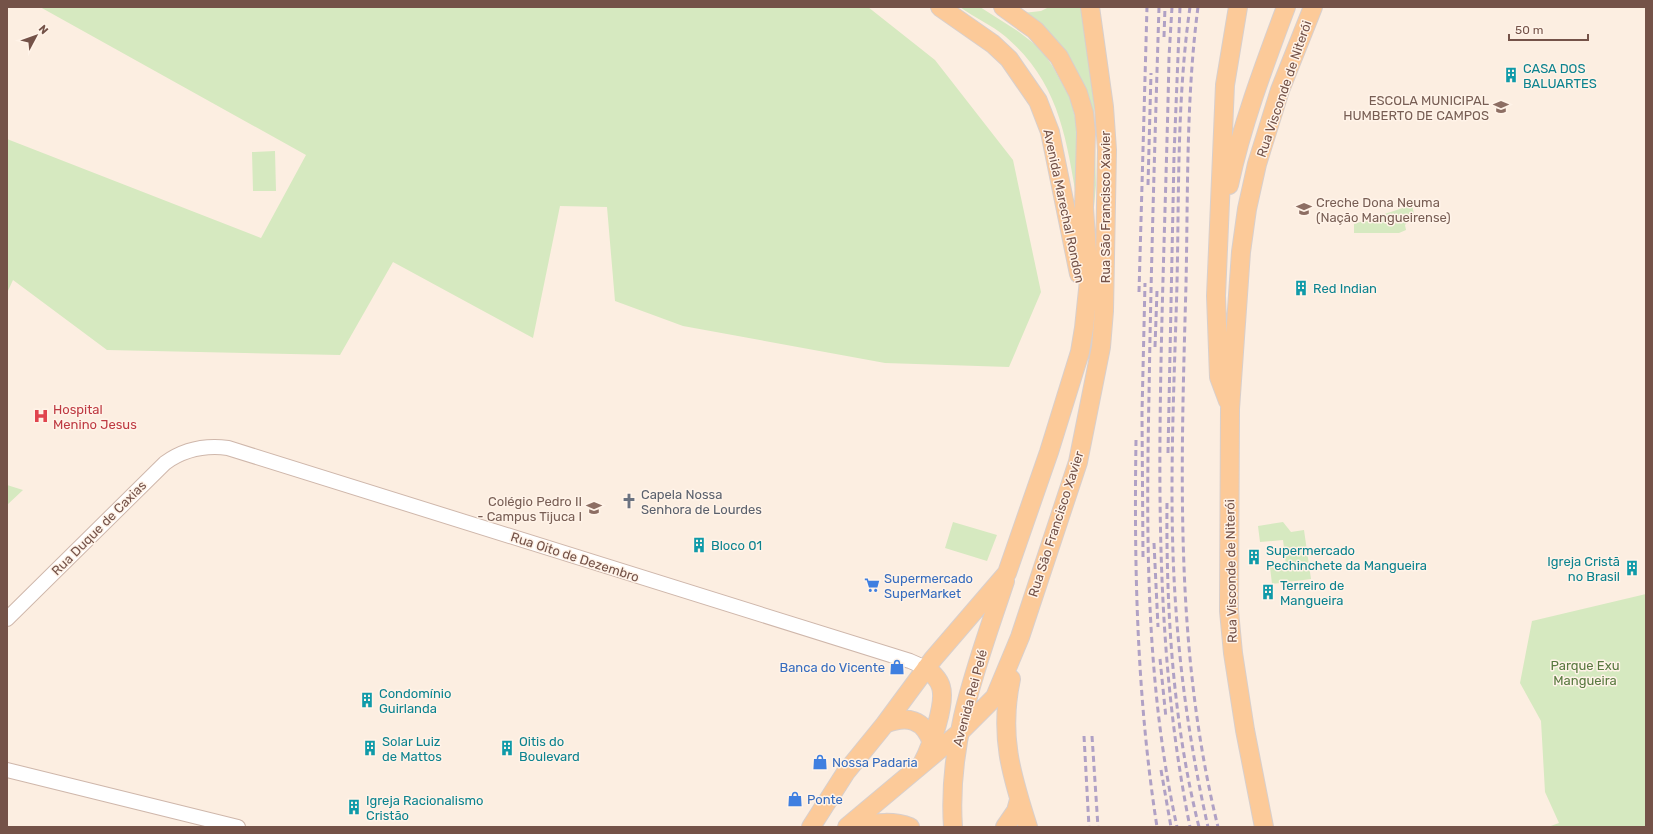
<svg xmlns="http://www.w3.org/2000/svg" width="1653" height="834" font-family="Rubik,sans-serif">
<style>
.green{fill:#d6e9c0}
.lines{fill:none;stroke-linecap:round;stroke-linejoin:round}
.minor-casing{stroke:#cfb7ab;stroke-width:16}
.major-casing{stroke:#d8cfcc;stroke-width:20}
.minor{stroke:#fff;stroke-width:14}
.major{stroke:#fcca99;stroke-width:18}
.rail{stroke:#b0a1c5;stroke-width:3;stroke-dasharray:6 4;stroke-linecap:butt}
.labels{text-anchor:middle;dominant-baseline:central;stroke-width:3;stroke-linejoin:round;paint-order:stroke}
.culture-label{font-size:13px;fill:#0d838f;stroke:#fff3e8;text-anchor:start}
.street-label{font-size:13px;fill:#745248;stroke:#fff3e8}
.education-label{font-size:13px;fill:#785e54;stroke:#fff3e8;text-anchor:end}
.health-label{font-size:13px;fill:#be3a42;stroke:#fff3e8;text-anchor:start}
.worship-label{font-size:13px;fill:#5b616d;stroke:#fff3e8;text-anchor:start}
.shop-label{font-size:13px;fill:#366cbe;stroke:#fff3e8;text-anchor:start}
.park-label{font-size:13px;fill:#597940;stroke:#fff3e8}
</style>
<rect width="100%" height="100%" fill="#fceee1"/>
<path class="green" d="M40 7H868L935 60 1013 160 1041 292 1009 367 885 363 683 326 615 301 607 207 560 206 533 338 393 262 340 355 107 350 13 280 7 293V139L261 238 306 155Z
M960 7H980L1019 32 1041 49 1053 67 1071 100 1075 118 1078 139 1077 201C1066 137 1059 83 1006 37 992 25 975 18 960 7Z
M1049 7H1081L1094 104 1096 185 1092 228V126L1023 13 1041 11Z
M275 151 276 191H253L252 152Z
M1412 205 1414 214 1405 225 1406 230 1399 233H1354V224Z
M7 485 23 490 7 505Z
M953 522 997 535 987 561 945 548Z
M1283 522 1291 532 1304 530 1311 579 1272 584 1270 567 1286 565 1283 540 1260 542 1258 526Z
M1646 594V827H1548L1559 823 1545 792 1541 721 1520 683 1532 621Z"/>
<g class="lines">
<g class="minor-casing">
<path id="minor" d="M7 619 165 463C183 450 205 445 228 448L910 661 926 668
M7 770 238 827"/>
</g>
<g class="major-casing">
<path id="major" d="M940 7 993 44 1009 59 1038 101 1050 132 1079 274
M1229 185C1242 124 1264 66 1286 7
M1228 401 1219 377 1216 296 1225 85 1238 7
M1011 679C999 735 1011 774 1028 827
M885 724C907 715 924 719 932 743
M923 762C931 747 946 703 941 687 939 679 932 673 926 668
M811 827 846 772 885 724 933 659 1007 573 1049 452 1080 352 1084 328 1089 280 1084 208 1086 132 1084 113 1078 93 1059 57 1035 30 1003 7
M847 827 958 734 995 697 1020 637 1078 462 1101 347 1104 311 1107 150 1104 107 1090 7
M860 827C875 822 895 821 910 827
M953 827C947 739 978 663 1005 581
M1005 827 1016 811 1019 800
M1264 827 1245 730 1233 653 1229 611 1230 409 1241 252 1247 209 1257 164 1280 90 1313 7"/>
</g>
<use href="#minor" class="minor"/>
<use href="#major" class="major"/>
<path class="rail" d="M1159 7C1155 136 1151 266 1149 395 1146 539 1146 686 1177 827
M1172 7 1169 57C1167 159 1163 261 1161 363 1158 519 1159 674 1190 827
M1190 7C1177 98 1179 192 1177 284 1174 392 1168 502 1176 610 1181 683 1192 756 1208 827
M1198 7C1186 98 1188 193 1186 284 1181 466 1174 649 1218 827
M1164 37 1165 7
M1148 185 1151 73
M1139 292 1147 7
M1155 347 1157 291
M1136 440C1134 569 1137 699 1157 827
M1168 453 1174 156 1180 7
M1167 503C1166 609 1173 724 1199 827
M1154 543 1158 627
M1143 557 1142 413 1145 283
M1160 659 1166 718
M1084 736 1089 827
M1092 736 1098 827
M1161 770 1171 827"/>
</g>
<defs>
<g id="building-bare" transform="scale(1.2)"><path d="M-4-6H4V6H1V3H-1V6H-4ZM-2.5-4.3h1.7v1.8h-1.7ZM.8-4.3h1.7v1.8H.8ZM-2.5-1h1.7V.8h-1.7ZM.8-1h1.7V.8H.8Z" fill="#0f9aa8" stroke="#fff3e8" stroke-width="2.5" paint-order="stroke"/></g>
<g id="school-bare" transform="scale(1.2)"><path d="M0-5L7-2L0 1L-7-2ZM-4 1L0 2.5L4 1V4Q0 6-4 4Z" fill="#8d6e63" stroke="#fff3e8" stroke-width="2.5" paint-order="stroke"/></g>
<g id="hospital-bare" transform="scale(1.2)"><path d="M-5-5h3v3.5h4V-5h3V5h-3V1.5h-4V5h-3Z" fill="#e0444e" stroke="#fff3e8" stroke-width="2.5" paint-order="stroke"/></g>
<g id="church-bare" transform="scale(1.2)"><path d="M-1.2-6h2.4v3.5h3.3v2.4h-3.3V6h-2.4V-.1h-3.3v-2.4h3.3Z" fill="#6b7280" stroke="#fff3e8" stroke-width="2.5" paint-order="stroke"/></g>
<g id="supermarket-bare" transform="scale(1.2)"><path d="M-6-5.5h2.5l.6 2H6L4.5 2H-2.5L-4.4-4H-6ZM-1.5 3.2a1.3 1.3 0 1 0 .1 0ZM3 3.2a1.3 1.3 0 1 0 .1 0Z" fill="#3f7fe0" stroke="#fff3e8" stroke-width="2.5" paint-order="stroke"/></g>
<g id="shop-bare" transform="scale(1.2)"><path d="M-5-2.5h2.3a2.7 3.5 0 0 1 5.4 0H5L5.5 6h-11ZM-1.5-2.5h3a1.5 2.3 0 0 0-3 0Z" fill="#3f7fe0" stroke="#fff3e8" stroke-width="2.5" paint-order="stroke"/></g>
</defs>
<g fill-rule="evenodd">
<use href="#building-bare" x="1511" y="75"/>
<use href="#school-bare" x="1501" y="107"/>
<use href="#school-bare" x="1304" y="209"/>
<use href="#building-bare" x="1301" y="288"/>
<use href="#hospital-bare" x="41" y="416"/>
<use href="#church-bare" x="629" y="501"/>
<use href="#school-bare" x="594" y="508"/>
<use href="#building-bare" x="699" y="545"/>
<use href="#building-bare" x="1254" y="557"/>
<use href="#building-bare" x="1632" y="568"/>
<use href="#supermarket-bare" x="872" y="585"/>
<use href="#building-bare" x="1268" y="592"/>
<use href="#shop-bare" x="897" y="667"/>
<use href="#building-bare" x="367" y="700"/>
<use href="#building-bare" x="370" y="748"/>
<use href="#building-bare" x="507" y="748"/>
<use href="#shop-bare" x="820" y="762"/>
<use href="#shop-bare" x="795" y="799"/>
<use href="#building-bare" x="354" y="807"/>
</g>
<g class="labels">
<g class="culture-label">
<text x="1523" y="68">CASA DOS<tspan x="1523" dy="15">BALUARTES</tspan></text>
<text x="1313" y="288">Red Indian</text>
<text x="711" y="545">Bloco 01</text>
<text x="1266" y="550">Supermercado<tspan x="1266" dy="15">Pechinchete da Mangueira</tspan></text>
<text x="1620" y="561" text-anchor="end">Igreja Cristã<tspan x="1620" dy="15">no Brasil</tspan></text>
<text x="1280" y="585">Terreiro de<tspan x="1280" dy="15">Mangueira</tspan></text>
<text x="379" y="693">Condomínio<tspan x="379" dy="15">Guirlanda</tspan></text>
<text x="382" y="741">Solar Luiz<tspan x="382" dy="15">de Mattos</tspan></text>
<text x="519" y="741">Oitis do<tspan x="519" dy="15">Boulevard</tspan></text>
<text x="366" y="800">Igreja Racionalismo<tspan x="366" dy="15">Cristão</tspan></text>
</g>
<g class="street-label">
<text transform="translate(1284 89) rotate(-71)">Rua Visconde de Niterói</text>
<text transform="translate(1064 206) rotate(78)">Avenida Marechal Rondon</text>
<text transform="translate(1105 207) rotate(-90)">Rua São Francisco Xavier</text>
<text transform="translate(1056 524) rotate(-72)">Rua São Francisco Xavier</text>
<text transform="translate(99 528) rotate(-45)">Rua Duque de Caxias</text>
<text transform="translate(575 557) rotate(18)">Rua Oito de Dezembro</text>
<text transform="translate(1231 571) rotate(-91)">Rua Visconde de Niterói</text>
<text transform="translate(970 698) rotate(-75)">Avenida Rei Pelé</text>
</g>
<g class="education-label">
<text x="1489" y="100">ESCOLA MUNICIPAL<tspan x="1489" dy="15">HUMBERTO DE CAMPOS</tspan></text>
<text x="1316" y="202" text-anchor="start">Creche Dona Neuma<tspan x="1316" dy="15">(Nação Mangueirense)</tspan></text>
<text x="582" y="501">Colégio Pedro II<tspan x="582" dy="15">- Campus Tijuca I</tspan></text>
</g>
<g class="health-label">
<text x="53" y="409">Hospital<tspan x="53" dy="15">Menino Jesus</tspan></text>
</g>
<g class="worship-label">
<text x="641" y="494">Capela Nossa<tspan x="641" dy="15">Senhora de Lourdes</tspan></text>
</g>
<g class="shop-label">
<text x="884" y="578">Supermercado<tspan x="884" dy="15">SuperMarket</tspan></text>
<text x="885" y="667" text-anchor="end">Banca do Vicente</text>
<text x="832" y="762">Nossa Padaria</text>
<text x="807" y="799">Ponte</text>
</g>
<g class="park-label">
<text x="1585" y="665">Parque Exu<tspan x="1585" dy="15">Mangueira</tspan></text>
</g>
</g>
<rect width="1653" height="834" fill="none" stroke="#745248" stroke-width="16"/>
<g transform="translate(36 36) rotate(49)" stroke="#fff3e8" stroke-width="3" paint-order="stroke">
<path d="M0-3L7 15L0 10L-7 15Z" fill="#745248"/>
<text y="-6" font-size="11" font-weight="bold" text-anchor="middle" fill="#745248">N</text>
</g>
<path d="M1509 34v6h79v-6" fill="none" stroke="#745248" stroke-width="2"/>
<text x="1515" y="34" font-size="12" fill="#745248" stroke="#fff3e8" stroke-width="3" paint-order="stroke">50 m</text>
</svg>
